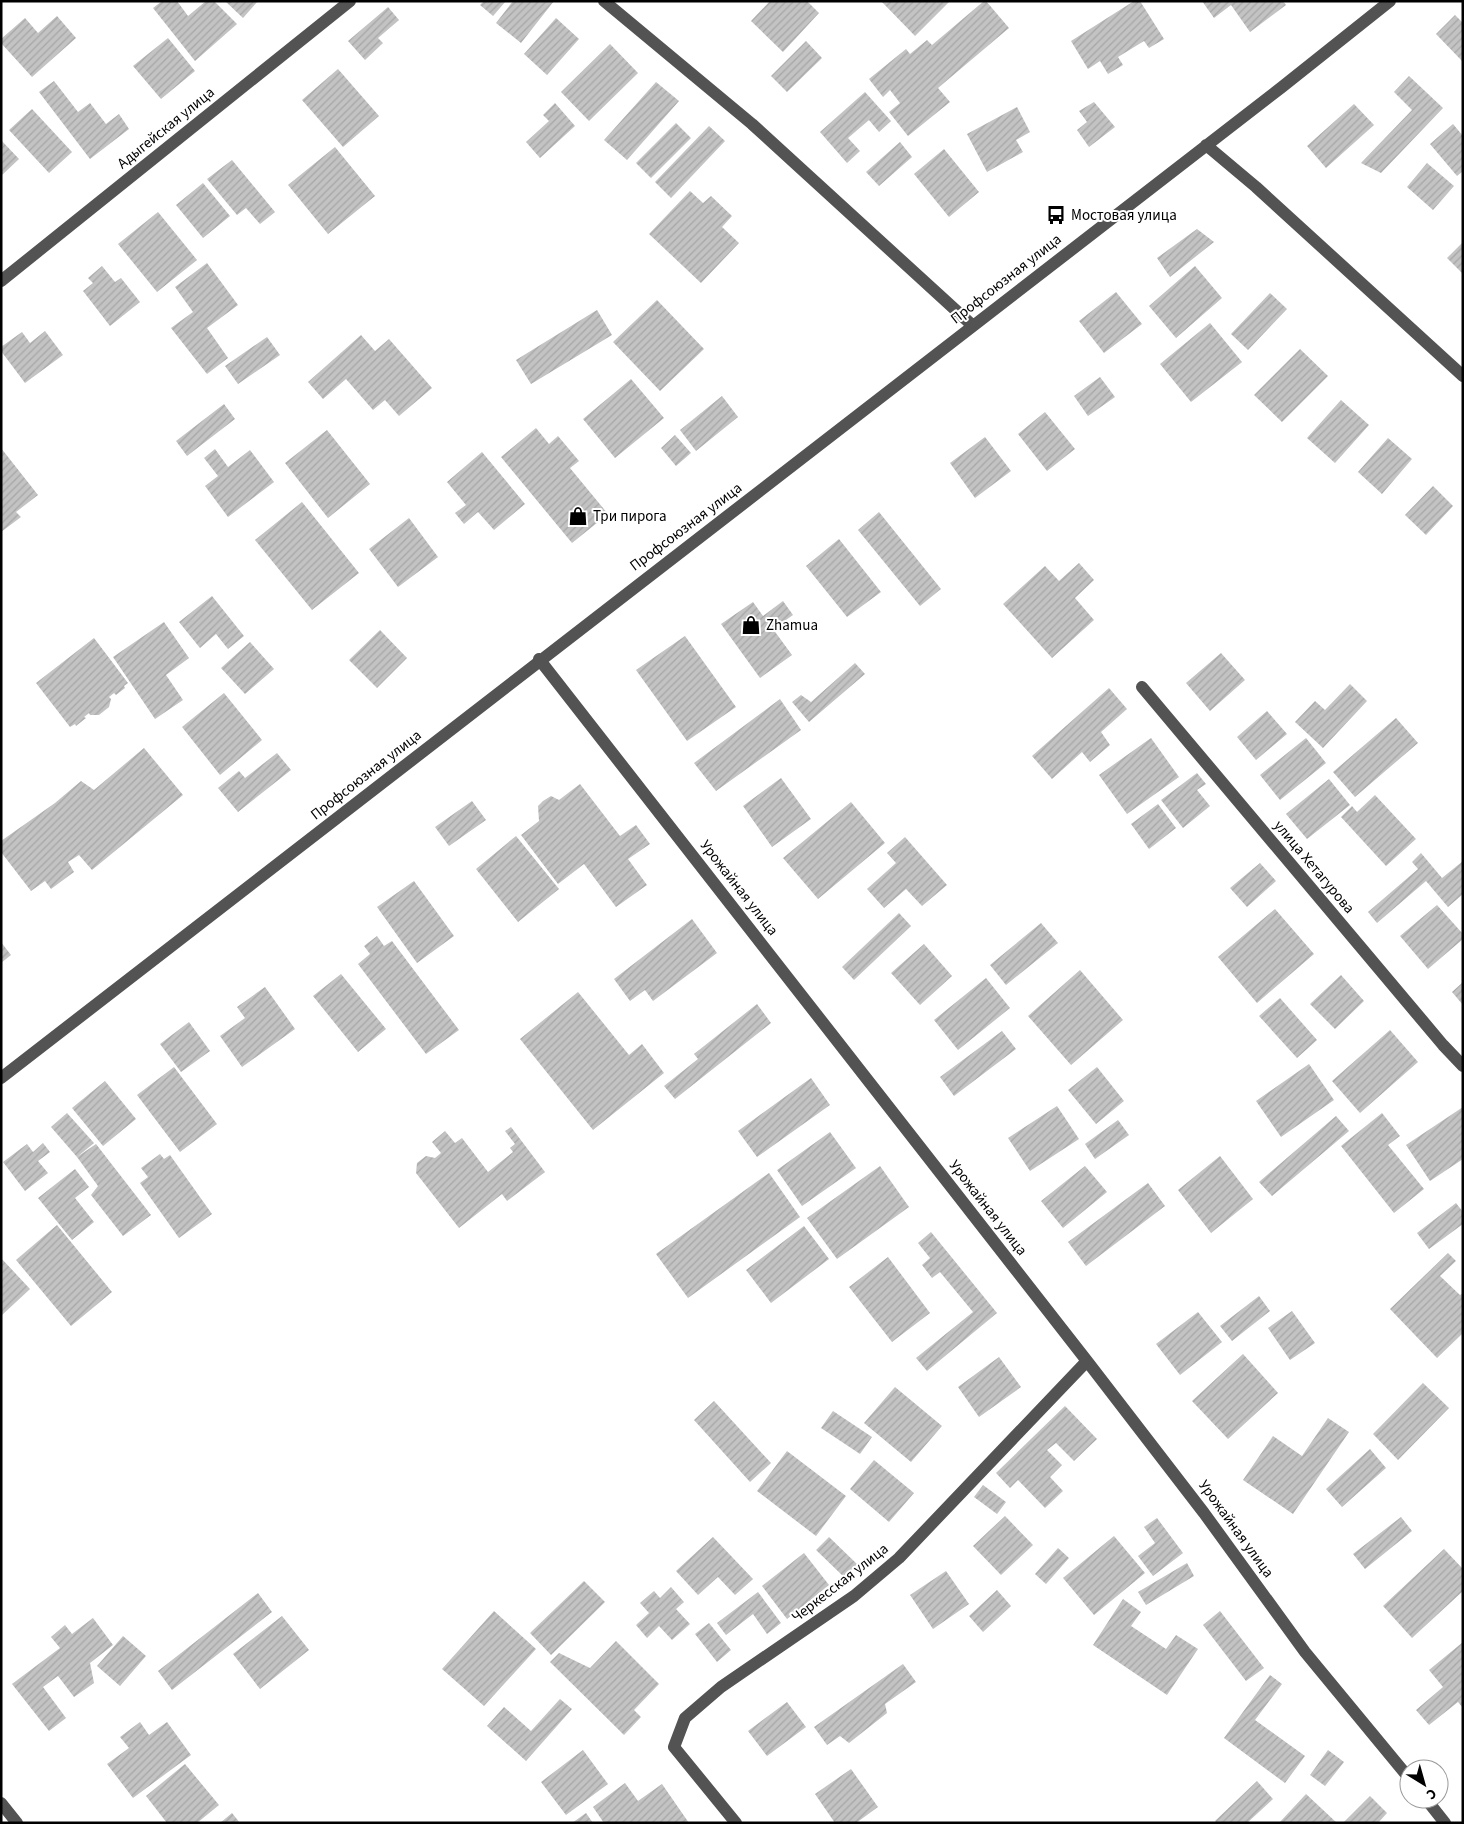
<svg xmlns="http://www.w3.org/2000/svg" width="1464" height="1824" font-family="'Source Sans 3',sans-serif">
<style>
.building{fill:url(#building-hatch)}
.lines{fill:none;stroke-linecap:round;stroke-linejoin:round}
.minor{stroke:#535353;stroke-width:12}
.labels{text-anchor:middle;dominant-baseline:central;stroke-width:4;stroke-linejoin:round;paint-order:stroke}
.street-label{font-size:15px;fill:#000;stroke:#fff}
.poi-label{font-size:15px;fill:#000;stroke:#fff;text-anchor:start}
</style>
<defs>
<pattern id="building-hatch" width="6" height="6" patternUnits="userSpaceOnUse" patternTransform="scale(1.25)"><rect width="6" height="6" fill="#c3c3c3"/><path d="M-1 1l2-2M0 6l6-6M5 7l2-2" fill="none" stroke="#a6a6a6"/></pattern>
</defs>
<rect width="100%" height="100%" fill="#fff"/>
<path class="building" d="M162 1H177L188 16 206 1H214L237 24 195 61 153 8Z
M225 1H258L243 18Z
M484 1H506L493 16 480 5Z
M513 1H554L521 43 496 23Z
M770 1H807L819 13 783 52 751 21Z
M881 1H950L915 36Z
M984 1H986L1009 28 938 88 950 102 908 136 889 112 900 103 890 90 883 97 869 79 906 49 910 54 927 40 932 45Z
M1134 1H1140L1164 39 1149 48 1144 41 1118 57 1123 65 1108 74 1100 61 1088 69 1071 41Z
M1202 1H1283L1286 5 1250 32 1231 5 1214 18Z
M388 7 399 20 378 38 383 43 365 60 348 41Z
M1455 15 1463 23V62L1436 34Z
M57 16 76 38 32 77 1 43V39L25 18 38 33Z
M556 18 579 39 547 75 524 54Z
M168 38 195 71 161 99 133 66Z
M806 41 822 58 787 92 771 76Z
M610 44 638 73 589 121 561 92Z
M338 69 379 116 343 147 302 100Z
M1409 76 1443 108 1381 173 1361 163 1412 110 1394 92Z
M54 81 78 112 90 103 106 124 119 114 129 129 90 159 39 92Z
M656 82 679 101 627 160 604 140Z
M865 92 891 121 879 132 869 120 848 138 860 151 847 163 820 132Z
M1094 102 1115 127 1089 147 1077 130 1087 122 1079 111Z
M555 103 575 126 540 158 526 142 549 121 543 115Z
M1354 104 1374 125 1326 168 1307 146Z
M1017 107 1030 132 1016 140 1023 152 987 172 967 134Z
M32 109 72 152 49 173 9 130Z
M676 123 691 138 651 178 636 163Z
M1453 124 1463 136V171L1457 176 1430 144Z
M709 126 725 141 671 198 655 182Z
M1 140 19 159 1 176Z
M900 142 912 157 879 186 866 172Z
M335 147 375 196 328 234 288 185Z
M944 149 979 192 949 217 914 174Z
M232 160 275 212 260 224 246 208 237 215 207 179Z
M1427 163 1454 186 1433 210 1407 187Z
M203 183 230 216 203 238 176 205Z
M690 191 703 203 711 196 732 216 722 227 739 243 701 283 649 234Z
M158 212 197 260 157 292 118 244Z
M1197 229 1214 242 1170 277 1157 258Z
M1463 242V274L1447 258Z
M207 263 238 305 207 328 228 358 207 374 171 328 193 312 175 287Z
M102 266 115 282 121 278 140 302 110 326 83 291 93 283 88 278Z
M1195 266 1222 298 1176 338 1149 306Z
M1116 292 1142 324 1104 353 1079 321Z
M1270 293 1287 309 1248 350 1231 334Z
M657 300 704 349 660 391 613 342Z
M597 310 612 335 531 384 516 360Z
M1210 323 1242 362 1191 402 1160 364Z
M45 331 63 355 25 383 1 351V347L22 332 30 343Z
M361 335 375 351 389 339 432 388 399 416 385 400 373 410 346 379 323 399 308 382Z
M267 337 280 355 238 384 225 366Z
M1300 349 1328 376 1282 422 1254 395Z
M1100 377 1115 397 1088 416 1074 396Z
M631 379 664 418 615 458 583 419Z
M722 396 738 417 696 451 680 430Z
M1341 400 1369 425 1335 463 1307 438Z
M224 404 235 419 187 456 176 441Z
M1045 412 1075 449 1047 471 1018 434Z
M536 428 549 444 558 436 579 461 570 468 608 514 572 543 501 457Z
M327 430 370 484 328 518 285 463Z
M675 435 691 453 676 466 661 448Z
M985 437 1011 471 975 498 950 463Z
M1388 438 1412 459 1382 494 1358 472Z
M1 448 38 495 16 512 21 517 1 532Z
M215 449 228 467 250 450 274 482 228 517 205 486 218 476 204 458Z
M482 452 525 504 494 530 478 512 464 524 455 513 466 505 447 482Z
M1433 486 1453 506 1426 535 1405 515Z
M302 502 359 573 312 610 255 540Z
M879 512 941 589 920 606 858 530Z
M409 518 438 557 398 587 369 549Z
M839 539 881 592 847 617 806 566Z
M1079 563 1094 580 1075 598 1094 620 1052 658 1003 604 1045 566 1059 581Z
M212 596 244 636 228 649 216 634 200 648 179 622Z
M783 601 793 615 773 629 792 655 760 678 721 624 753 602 763 616Z
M164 622 189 658 166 675 183 700 155 719 113 657Z
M380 630 407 658 377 688 349 660Z
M685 636 736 707 687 741 636 670Z
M94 638 128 683 124 686 125 688 116 695 114 693 109 697 111 699 109 707 99 715H90L89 713 84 717 86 718 76 726 75 724 70 727 36 683Z
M250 642 274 669 245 694 221 668Z
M1221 653 1245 680 1210 711 1186 683Z
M855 663 865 674 809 722 792 702 801 695 811 702Z
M1350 684 1367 701 1323 748 1295 722 1315 701 1325 710Z
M1109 688 1127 709 1101 732 1110 745 1090 762 1082 752 1052 779 1032 756Z
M224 693 262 740 220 775 182 727Z
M780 699 801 730 716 791 694 763Z
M1267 711 1287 734 1256 760 1237 737Z
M1396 718 1418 743 1355 797 1333 772Z
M1151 738 1179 777 1127 814 1099 775Z
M1306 738 1326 763 1280 800 1260 775Z
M144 748 183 795 92 870 79 855 68 862 74 872 51 889 45 881 31 891 1 852V841L55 803 81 781 94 790Z
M277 753 291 770 238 812 218 788 239 771 245 778Z
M1197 773 1206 784 1197 790 1210 806 1183 828 1161 800Z
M781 778 811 819 772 847 743 806Z
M1329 779 1350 805 1307 839 1286 814Z
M580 784 620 836 636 825 650 844 628 859 647 885 616 907 584 864 558 884 521 835 539 821 538 806 543 801 551 796 559 800Z
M1375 795 1416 839 1386 866 1341 817 1352 806 1357 812Z
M472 801 486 820 449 846 435 827Z
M851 802 885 843 818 899 783 858Z
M1158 804 1176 828 1149 849 1131 824Z
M516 836 559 889 518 922 476 869Z
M905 837 947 885 922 906 906 889 884 908 867 889 896 863 887 853Z
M1421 853 1442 878 1463 861V894L1448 907 1426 881 1377 923 1368 912 1418 869 1412 862Z
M1260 863 1276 881 1247 907 1230 888Z
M414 881 454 936 417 963 377 907Z
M1437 905 1463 934V939L1428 969 1400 936Z
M1275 909 1314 954 1257 1003 1218 957Z
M899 913 911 926 854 980 842 967Z
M692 919 717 953 653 1001 645 990 630 1001 614 979Z
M1041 923 1058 943 1006 985 990 965Z
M377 936 384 946 392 941 459 1030 426 1054 358 964 370 954 364 946Z
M1 942 11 955 1 963Z
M924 944 952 976 920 1005 891 973Z
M1080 970 1123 1020 1071 1065 1028 1016Z
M341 974 386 1029 358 1052 313 996Z
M1341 975 1364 1001 1335 1029 1310 1004Z
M986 978 1010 1008 958 1050 934 1020Z
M1463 982V1005L1452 992Z
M265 987 295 1029 242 1067 220 1036 245 1018 237 1007Z
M578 992 629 1055 642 1044 664 1073 593 1130 520 1039Z
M1280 998 1317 1040 1297 1058 1259 1016Z
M757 1004 771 1023 675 1099 664 1086 698 1059 694 1054Z
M189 1022 210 1051 181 1072 160 1044Z
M1390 1030 1418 1062 1360 1113 1332 1081Z
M1002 1031 1016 1049 954 1096 940 1077Z
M1309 1064 1334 1100 1281 1137 1256 1101Z
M174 1067 217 1124 180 1152 137 1095Z
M1097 1067 1124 1101 1096 1124 1068 1090Z
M811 1078 830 1105 757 1157 738 1131Z
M105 1081 136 1119 103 1146 72 1108Z
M1057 1106 1079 1139 1030 1171 1008 1138Z
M1463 1107V1159L1430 1181 1406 1145Z
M67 1113 94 1143 77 1157 96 1144 151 1215 123 1236 91 1195 98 1186 77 1157 51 1127Z
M1382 1113 1400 1136 1388 1145 1424 1189 1394 1213 1341 1146Z
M1336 1116 1349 1131 1272 1196 1259 1182Z
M1118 1120 1129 1135 1095 1159 1085 1144Z
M511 1127 545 1172 507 1201 502 1194 459 1228 416 1173 417 1163 426 1156 435 1158 441 1153 432 1142 445 1131 455 1143 462 1138 488 1172 513 1152 510 1148 515 1144 505 1131Z
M830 1132 856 1168 802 1206 777 1170Z
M43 1143 50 1152 38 1161 48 1173 25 1191 3 1162 27 1144 33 1152Z
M160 1154 164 1159 170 1155 212 1214 179 1238 140 1183 148 1177 141 1168Z
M1220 1156 1253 1199 1211 1233 1178 1190Z
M880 1166 909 1207 837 1259 807 1218Z
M1085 1166 1107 1192 1063 1228 1041 1201Z
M75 1169 89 1187 75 1198 94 1222 72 1240 38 1198Z
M769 1173 800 1217 688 1298 656 1254Z
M1148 1183 1165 1206 1086 1266 1068 1242Z
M1456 1203 1463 1212V1224L1429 1249 1417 1233Z
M57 1225 112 1292 71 1326 16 1260Z
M804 1226 829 1259 771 1303 746 1270Z
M931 1232 997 1313 927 1371 916 1358 973 1312 940 1272 932 1278 922 1265 930 1258 918 1243Z
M1448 1253 1456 1261 1440 1276 1460 1295 1463 1293V1333L1437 1358 1390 1309Z
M888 1257 930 1313 892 1342 849 1287Z
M1 1258 30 1289 1 1316Z
M1259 1296 1270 1311 1232 1341 1220 1326Z
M1292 1311 1315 1343 1290 1360 1268 1328Z
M1198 1312 1222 1342 1180 1375 1156 1344Z
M1243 1354 1278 1393 1228 1439 1192 1401Z
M999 1357 1021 1387 979 1417 958 1387Z
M1423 1383 1449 1408 1398 1460 1373 1434Z
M895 1387 942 1426 911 1462 864 1423Z
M714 1401 771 1463 750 1482 694 1420Z
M1065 1406 1097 1439 1074 1461 1056 1443 1047 1450 1062 1465 1050 1477 1063 1491 1045 1508 1018 1480 1010 1488 996 1473Z
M833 1411 872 1437 860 1454 821 1428Z
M1328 1418 1349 1432 1293 1514 1243 1480 1273 1436 1302 1456Z
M1370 1449 1386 1468 1342 1507 1326 1489Z
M787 1451 846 1496 816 1536 757 1491Z
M874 1460 914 1493 889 1522 850 1489Z
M983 1485 1006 1502 997 1514 974 1497Z
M1005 1516 1033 1545 1001 1575 973 1546Z
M1401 1517 1412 1531 1365 1569 1353 1554Z
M1157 1518 1183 1553 1153 1576 1138 1556 1155 1543 1144 1527Z
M1114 1536 1145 1573 1094 1615 1063 1578Z
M713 1537 753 1579 735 1595 718 1577 698 1595 676 1571Z
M829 1537 857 1564 844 1577 816 1550Z
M1058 1548 1069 1558 1046 1584 1035 1574Z
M1444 1549 1463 1569V1591L1412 1638 1383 1606Z
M804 1553 829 1585 787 1619 762 1586Z
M1187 1563 1194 1576 1146 1605 1138 1592Z
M946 1571 969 1604 933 1629 910 1595Z
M584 1581 605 1602 551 1655 530 1633Z
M671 1587 684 1602 676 1609 690 1624 672 1640 659 1626 647 1638 636 1625 649 1613 640 1603 654 1591 660 1598Z
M997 1590 1011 1606 983 1632 969 1616Z
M758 1592 781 1623 767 1634 753 1614 726 1635 717 1623Z
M258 1593 272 1612 172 1690 158 1671Z
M1123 1599 1141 1612 1131 1626 1166 1649 1176 1635 1198 1649 1167 1695 1093 1645Z
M494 1611 536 1649 484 1706 442 1669Z
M1220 1611 1264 1668 1246 1681 1203 1625Z
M282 1616 309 1650 260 1689 233 1654Z
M93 1618 113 1645 90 1663 94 1683 74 1697 58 1676 43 1687 66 1718 49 1731 12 1684 60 1648 51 1637 65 1625 72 1634Z
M709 1623 731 1650 717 1662 695 1634Z
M123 1636 146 1656 120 1686 97 1666Z
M616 1641 659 1684 634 1710 641 1717 624 1735 550 1662 559 1653 590 1668Z
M1463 1642V1708L1458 1702 1429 1725 1416 1710 1443 1687 1429 1670Z
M903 1664 916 1682 885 1704 887 1713 849 1743 840 1736 827 1745 814 1727Z
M1270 1675 1282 1684 1255 1720 1305 1756 1285 1783 1224 1738Z
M560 1699 572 1709 526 1761 487 1726 504 1707 531 1731Z
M787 1702 806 1727 767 1756 748 1731Z
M140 1722 149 1735 167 1722 191 1755 133 1798 107 1764 129 1748 120 1737Z
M583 1750 608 1784 566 1815 541 1782Z
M1328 1750 1344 1762 1325 1786 1310 1775Z
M185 1764 219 1805 197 1823H167L146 1796Z
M851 1769 878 1807 856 1823H835L815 1794Z
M1257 1781 1273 1799 1247 1823H1217L1215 1821Z
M625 1783 638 1801 662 1784 689 1823H604L593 1807Z
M1306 1794 1337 1823H1279Z
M1370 1796 1387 1813 1378 1823H1343Z
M232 1813 240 1823H220Z
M586 1813 593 1823H572Z"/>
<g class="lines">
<path class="minor" d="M604 1 752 124 972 325
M1206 145 1256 187 1463 376
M1 281 350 1
M539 659 1087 1361 1204 1513 1305 1652 1409 1778
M1142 687 1443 1045 1463 1066
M1 1078C429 748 853 414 1282 87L1390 1
M1426 1799 1445 1823
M1 1803 17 1823
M736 1823 674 1747 685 1718 721 1687 854 1596 899 1558 1087 1361"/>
</g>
<defs>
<g id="bus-bare" transform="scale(1.5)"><path d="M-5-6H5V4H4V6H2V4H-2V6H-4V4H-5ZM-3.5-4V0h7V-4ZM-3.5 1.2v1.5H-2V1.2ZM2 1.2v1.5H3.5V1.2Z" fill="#000" stroke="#fff" stroke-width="2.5" paint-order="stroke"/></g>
<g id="shop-bare" transform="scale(1.5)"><path d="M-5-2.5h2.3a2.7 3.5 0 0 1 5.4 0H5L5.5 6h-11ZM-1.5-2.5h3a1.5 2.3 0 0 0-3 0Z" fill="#000" stroke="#fff" stroke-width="2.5" paint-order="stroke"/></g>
</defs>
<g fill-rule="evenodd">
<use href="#bus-bare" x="1056" y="215"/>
<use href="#shop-bare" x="578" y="516"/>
<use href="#shop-bare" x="751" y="625"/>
</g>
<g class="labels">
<g class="street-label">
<text transform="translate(166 128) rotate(-39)">Адыгейская улица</text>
<text transform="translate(1006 279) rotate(-38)">Профсоюзная улица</text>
<text transform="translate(686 527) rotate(-37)">Профсоюзная улица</text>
<text transform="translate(366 775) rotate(-38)">Профсоюзная улица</text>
<text transform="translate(1314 867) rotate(50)">улица Хетагурова</text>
<text transform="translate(739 888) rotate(52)">Урожайная улица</text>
<text transform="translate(988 1208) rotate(52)">Урожайная улица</text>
<text transform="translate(1236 1529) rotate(54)">Урожайная улица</text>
<text transform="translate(840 1583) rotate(-38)">Черкесская улица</text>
</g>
<g class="poi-label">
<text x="1071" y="215">Мостовая улица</text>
<text x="593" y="516">Три пирога</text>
<text x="766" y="625">Zhamua</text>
</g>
</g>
<rect width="1464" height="1824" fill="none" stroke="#000000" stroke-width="5"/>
<g transform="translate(1424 1784) rotate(143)"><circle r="24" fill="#ffffff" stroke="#999999"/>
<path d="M0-4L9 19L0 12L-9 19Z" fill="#000000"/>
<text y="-8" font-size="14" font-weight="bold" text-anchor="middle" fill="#000000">С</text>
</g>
</svg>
